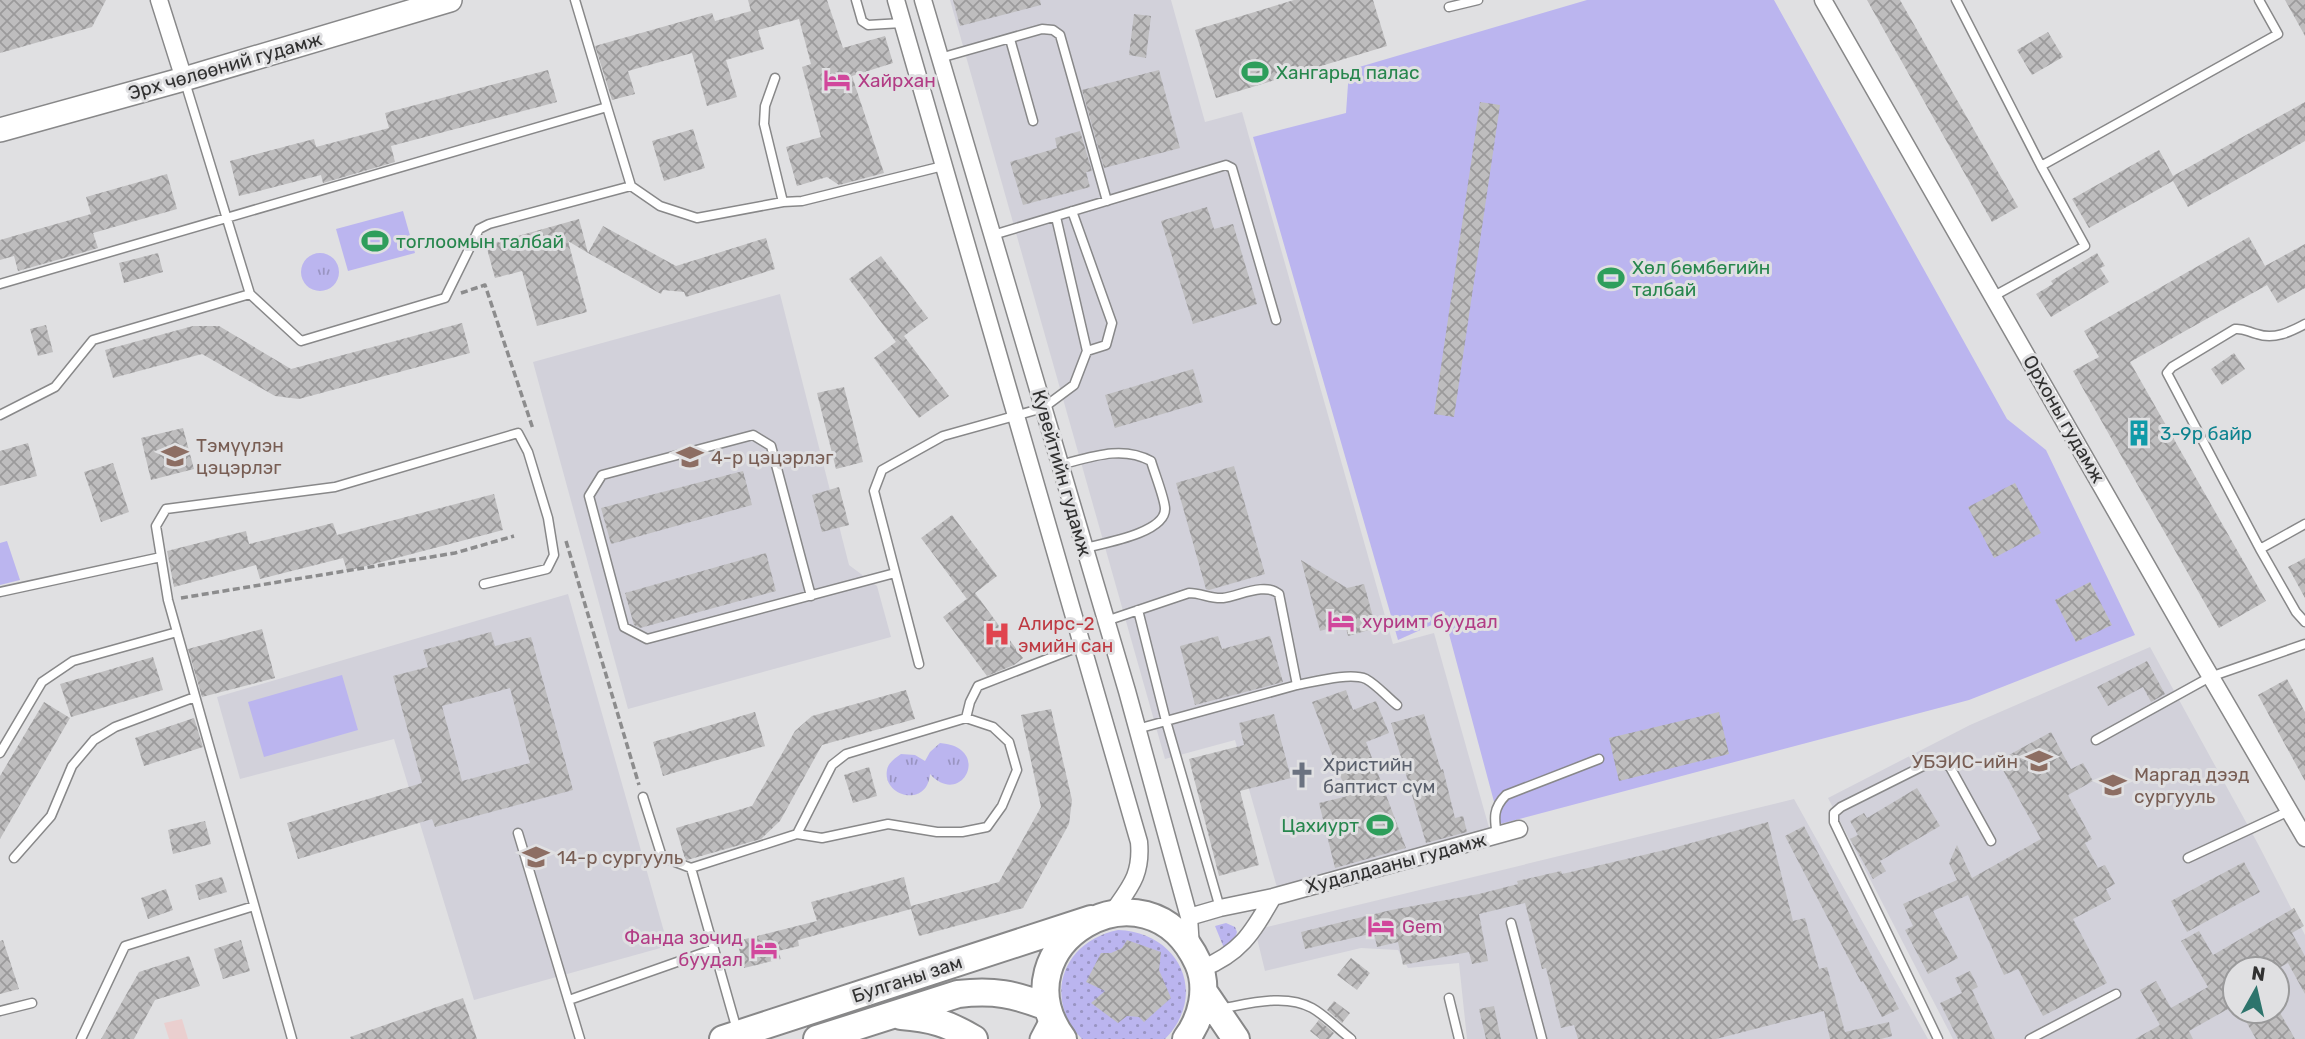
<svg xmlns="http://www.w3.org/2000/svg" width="2305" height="1039" font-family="Rubik,sans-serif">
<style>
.built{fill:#d2d1da;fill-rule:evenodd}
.industrial{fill:#eacfcf}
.grass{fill:url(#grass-dots)}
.park{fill:url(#park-tufts)}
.garden{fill:#bbb5ef}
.building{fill:url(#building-cross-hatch);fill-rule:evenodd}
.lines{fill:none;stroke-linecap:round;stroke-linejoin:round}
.service-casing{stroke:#888889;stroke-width:11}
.minor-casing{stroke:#888889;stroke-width:19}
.tertiary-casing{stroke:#888889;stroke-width:23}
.secondary-casing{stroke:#888889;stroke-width:26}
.trunk-casing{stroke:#888889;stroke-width:30}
.path{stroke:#8c8c8d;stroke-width:3.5;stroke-dasharray:7 3.5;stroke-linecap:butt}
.service{stroke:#fff;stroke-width:8}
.minor{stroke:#fff;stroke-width:16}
.tertiary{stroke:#fff;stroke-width:19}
.secondary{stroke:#fff;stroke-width:23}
.trunk{stroke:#fff;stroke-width:26}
.labels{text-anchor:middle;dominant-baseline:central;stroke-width:6;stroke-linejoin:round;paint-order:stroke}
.street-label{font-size:19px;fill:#313131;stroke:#e0e0e2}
.leisure-label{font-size:19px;fill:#27864d;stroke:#e0e0e2;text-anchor:start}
.hotel-label{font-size:19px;fill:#b23c85;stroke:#e0e0e2;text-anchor:start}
.culture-label{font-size:19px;fill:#0d838f;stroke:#e0e0e2;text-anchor:start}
.education-label{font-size:19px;fill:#785e54;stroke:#e0e0e2;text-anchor:start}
.health-label{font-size:19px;fill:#be3a42;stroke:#e0e0e2;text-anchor:start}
.worship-label{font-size:19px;fill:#5b616d;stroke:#e0e0e2;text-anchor:start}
</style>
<defs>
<pattern id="grass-dots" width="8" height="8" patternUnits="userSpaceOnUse" patternTransform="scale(1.75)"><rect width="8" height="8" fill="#bbb5ef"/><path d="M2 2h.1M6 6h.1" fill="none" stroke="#9994c2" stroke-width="1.8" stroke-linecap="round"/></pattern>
<pattern id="park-tufts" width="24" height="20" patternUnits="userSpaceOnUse" patternTransform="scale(1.75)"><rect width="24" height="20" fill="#bbb5ef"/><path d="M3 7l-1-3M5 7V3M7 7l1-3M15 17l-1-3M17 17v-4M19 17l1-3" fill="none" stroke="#9994c2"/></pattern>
<pattern id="building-cross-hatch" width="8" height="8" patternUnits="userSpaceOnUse" patternTransform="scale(1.75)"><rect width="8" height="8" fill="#bebdbe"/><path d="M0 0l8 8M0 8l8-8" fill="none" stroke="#9b9a9b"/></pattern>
</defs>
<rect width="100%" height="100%" fill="#e0e0e2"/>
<path class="built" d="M950 0H1171L1205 122 1242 112 1393 644 1434 633 1490 831 1278 891 1235 740 1165 759Z
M780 294 849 565 877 586 891 637 628 709 533 362Z
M568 594 665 935 664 947 474 1000 394 739 240 779 217 697Z
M2150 647 2258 844 2305 935V1039H1953L1828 798 1970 725ZM2235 969H2277V1011H2235Z
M1794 799 1928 1039H1467L1459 963 1408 968 1398 950 1361 948 1265 971 1255 930Z"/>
<path class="industrial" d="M182 1019 188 1039H169L164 1023Z"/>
<path class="grass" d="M1226 923 1235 927 1237 932 1234 941 1224 948 1215 926Z
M1118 930C1179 932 1209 994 1165 1039H1082C1042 998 1063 941 1118 930Z"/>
<path class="park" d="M301 272a19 19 0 1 1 38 0a19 19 0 1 1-38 0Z
M940 743C993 747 962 809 930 774 927 809 882 796 887 770 888 763 895 758 901 754L915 755 925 761 930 752Z"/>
<path class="garden" d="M1587 0H1774L2007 419 2046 450 2135 635 1969 700 1500 824 1445 619 1398 640 1253 137 1346 113 1349 70Z
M403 211 415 253 348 271 336 229Z
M7 541 20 580 0 585V543Z
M342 675 358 730 264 757 248 702Z"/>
<path class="building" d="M0 0H106L92 27 0 53Z
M748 0H827L843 48 885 36 893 63 852 76 884 173 839 185 827 177 797 186 786 147 821 137 802 67 811 64 799 19 758 30 764 49 726 60 737 97 707 106 692 53 628 71 635 94 612 100 595 46 712 13 715 21 751 11Z
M953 0H1040L1041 5 960 26Z
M1294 0H1373L1387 46 1216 98 1195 30Z
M1867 0H1900L2018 207 1992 222Z
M2285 0H2305V36Z
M1134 14 1151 16 1146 58 1129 55Z
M2048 32 2063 57 2032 75 2017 50Z
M548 70 557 102 391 146 395 162 323 183 321 175 239 196 230 161 314 139 316 147 389 128 385 113Z
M1159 70 1180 148 1104 168 1082 90Z
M1480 102 1500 105 1454 417 1434 414Z
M2305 102V141L2188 207 2173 181 2089 228 2072 199 2159 150 2173 176Z
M693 129 705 168 664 181 652 141Z
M1080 131 1092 171 1086 172 1090 187 1023 205 1010 162 1057 148 1055 138Z
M167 174 177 209 93 233 98 248 64 258 18 271 14 256 0 260V240L91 214 86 197Z
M1207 207 1214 229 1233 224 1257 304 1193 324 1161 221Z
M579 219 588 253 568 241 587 312 537 326 522 271 495 278 486 245Z
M603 226 676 266 766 238 775 269 686 297 684 292 663 290 661 294 588 253Z
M2249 237 2265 266 2305 244V288L2278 303 2267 285 2130 362 2266 601 2219 628 2073 371 2099 357 2084 331Z
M158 253 163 272 124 283 119 263Z
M2097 253 2105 266 2100 268 2109 282 2051 317 2036 294 2053 284 2051 281Z
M881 256 928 318 896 342 849 279Z
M462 323 470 353 299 399 275 396 202 354 113 378 105 350 193 326H219L291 369Z
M46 325 53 352 38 356 30 329Z
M904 336 949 396 919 418 874 358Z
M2234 353 2245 369 2222 385 2211 369Z
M1193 369 1203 402 1115 428 1105 395Z
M844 387 863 462 836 469 817 393Z
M183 428 194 469 151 480 141 438Z
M28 443 37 476 0 486V451Z
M113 463 129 512 101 522 84 472Z
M1234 466 1265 574 1209 590 1206 589 1176 483Z
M743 471 752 505 611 544 601 508Z
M2015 483 2041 533 1994 558 1968 507Z
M839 487 849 525 822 532 812 495Z
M494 494 503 530 347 571 343 558 260 579 256 565 174 587 167 551 246 531 249 544 333 523 337 535Z
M952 515 997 576 975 593 1023 658 1014 665 987 676 943 617 968 598 967 599 921 538Z
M766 553 776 591 640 628 634 625 625 593Z
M2305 558V598L2288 567Z
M1301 560 1347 588 1364 584 1376 628 1348 636 1345 624 1320 631Z
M2090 582 2112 625 2076 642 2055 600Z
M262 629 275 678 202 697 188 649Z
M491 632 495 646 531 637 573 790 435 827 432 819 298 859 287 823 422 783 393 676 428 667 423 650ZM510 688 530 763 462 781 442 706Z
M1218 636 1222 649 1270 636 1283 682 1195 705 1180 646Z
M153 657 163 690 71 717 60 684Z
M2147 661 2165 694 2151 702 2143 687 2108 706 2097 687Z
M2287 679 2305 712V781L2258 695Z
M906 690 915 719 822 745 780 821 761 839 687 860 685 859 676 828 752 806 795 731 812 716Z
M1346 690 1353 710 1376 701 1389 733 1366 742 1406 848 1335 868 1319 803 1348 796 1312 702Z
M44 702 70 718 0 839V776Z
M1051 709 1072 800 1069 824 1023 908 919 936 911 909 798 940 799 946 778 951 781 959 744 968 737 941 817 921 811 902 904 877 911 906 999 882 1041 807 1021 715Z
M755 712 765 746 663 776 653 742Z
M1719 712 1729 754 1619 781 1609 738Z
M1274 714 1291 778 1240 791 1259 865 1219 876 1189 759 1244 745 1239 723Z
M1424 714 1441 770 1443 769 1455 818 1463 816 1467 832 1426 843 1391 723Z
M194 718 203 747 144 766 135 738Z
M2051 732 2071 769 2083 763 2093 781 2068 795 2092 839 2085 843 2098 868 2105 865 2115 884 2106 889 2111 899 2073 919 2107 983 2043 1016 2018 969 2004 975 1968 895 1933 911 1958 958 1928 974 1905 930 1913 926 1903 904 1957 880 1949 863 1957 845 1972 878 2041 839 1998 761Z
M869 767 877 796 853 803 844 775Z
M1917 788 1940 826 1880 861 1886 871 1873 879 1850 839 1858 835 1850 821 1864 813 1867 818Z
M205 821 211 844 173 854 168 830Z
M1768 822 1793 921 1805 918 1819 969 1827 967 1845 1032 1889 1022 1892 1036 1881 1039H1830L1824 1011 1716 1039H1578L1574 1025 1561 1028 1546 968 1542 969 1525 903 1479 914 1488 961 1472 964 1469 952 1403 965 1398 942 1377 947 1374 933 1305 949 1301 932 1391 910 1479 894 1518 884 1517 881 1561 871 1562 874 1669 849Z
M1804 826 1899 1009 1882 1017 1863 981 1861 982 1785 836Z
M2244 862 2260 892 2187 932 2171 901Z
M222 877 227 892 199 900 195 885Z
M166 889 173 910 148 919 141 898Z
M2294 908 2304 926 2292 933 2305 956V994L2288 963 2277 969H2235V1005L2189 1031 2193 1039H2135L2160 1025 2140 990 2156 981 2171 1008 2208 987 2181 941 2199 931 2213 955Z
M3 940 19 989 0 994V941Z
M241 940 250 971 223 979 214 949Z
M1127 940 1161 952 1159 970 1171 998 1144 1022 1139 1017 1127 1016 1118 1023 1091 1003 1105 991 1086 982 1101 953H1111L1122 948Z
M189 956 200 986 155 1000 134 1039H101L139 972Z
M1351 958 1370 973 1357 990 1337 975Z
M1970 971 1978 987 1972 990 1995 1039H1958L1940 1003 1962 993 1955 978Z
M463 998 477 1039H351L350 1037Z
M1334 1001 1350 1013 1342 1023 1327 1010Z
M1494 1006 1501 1039H1486L1479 1009Z
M2240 1011H2279L2295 1039H2256Z
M1319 1020 1334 1033 1329 1039H1320L1310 1031Z"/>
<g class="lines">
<g class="service-casing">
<path id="service" d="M856 0 862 21 868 25 902 23
M1956 0 2041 166
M1449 7 1478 0
M1010 39 1033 121
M940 58 1042 29 1053 30 1060 35 1107 201
M775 78 765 106 764 124 783 202
M607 107 631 186 660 206 697 218 783 202 802 201 943 166
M1072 211 1112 323 1106 345 1087 351
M993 235 1226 165 1232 168 1276 320
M0 284 607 107 575 0
M250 294 301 341 445 298 479 229 489 224 631 186
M1994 296 2085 246 2041 166 2278 34 2259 0
M2305 324C2290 332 2274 340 2257 334 2248 332 2244 328 2235 329L2172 367 2167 373 2260 549 2296 612 2305 622
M0 415 55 387 93 340 250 294 185 82
M1060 465C1091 457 1122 445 1151 461 1154 472 1165 499 1165 509 1165 533 1104 543 1085 548
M2260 549 2305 524
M0 592 161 557
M811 596 771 446 753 435 602 475 589 496 624 627 647 639 895 573
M1138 610 1166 721 1220 908
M1106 621 1189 593C1201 593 1211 599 1223 598 1239 596 1265 582 1279 594L1297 685 1137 729
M177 632 168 600 156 526 166 509 335 487 518 433 528 452 548 518 554 555 547 569 484 584
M919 664 874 491 882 470 943 436 1043 408 1074 385 1087 351 1056 217
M1297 685C1314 682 1350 672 1366 679 1377 685 1387 697 1397 705
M2096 740 2210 677 2305 644
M0 753 42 682 73 661 177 632 292 1039
M643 797 662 857 691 868
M518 833 580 1039
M797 834 832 765 846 754 966 718
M1497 835C1494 818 1493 808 1506 795L1599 759
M14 858 51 816 72 766 94 740 115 727 195 697
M2188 858 2289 811
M1511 923 1542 1039
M1449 998 1459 1039
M569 1000 714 949
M1219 1009C1248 1004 1285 993 1312 1008 1326 1016 1338 1029 1351 1039
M0 1011 32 1003
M737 1030 691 868 797 834 822 838 888 824 937 832H962L987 827 1002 806 1017 770 1009 742 993 727 966 718 970 702 978 686 1081 646
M81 1039 125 946 254 906
M1938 1039 1834 822V813L1841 807 1931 762H1942L1950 767 1991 841
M2030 1039 2116 994"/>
</g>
<g class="minor-casing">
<path id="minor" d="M159 0 184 79
M896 0 1139 842C1142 875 1130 887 1112 913
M923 0 1127 691 1189 917 1191 948
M1823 0 2198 655 2305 838
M1189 917 1220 908 1273 897 1519 829
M1201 969C1241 953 1252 933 1273 897"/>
</g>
<g class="tertiary-casing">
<path id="tertiary" d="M1040 1039 1051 1018"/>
</g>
<g class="secondary-casing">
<path id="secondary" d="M0 130 184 79 450 0"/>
</g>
<g class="trunk-casing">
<path id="trunk" d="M1204 992 1236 1039
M901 1016C931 1018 949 1024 974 1039
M723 1039 1091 919
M817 1039 958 994C994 990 1014 994 1047 1007
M1063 1039C994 945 1147 852 1198 963 1209 988 1202 1018 1186 1039"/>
</g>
<path class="path" d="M461 293 485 285 533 429
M566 541 639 785
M181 598 455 553 514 536"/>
<use href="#service" class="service"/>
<use href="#minor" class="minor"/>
<use href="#tertiary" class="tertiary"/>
<use href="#secondary" class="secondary"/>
<use href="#trunk" class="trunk"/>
</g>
<defs>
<g id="stadium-bare" transform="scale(2.1)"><path d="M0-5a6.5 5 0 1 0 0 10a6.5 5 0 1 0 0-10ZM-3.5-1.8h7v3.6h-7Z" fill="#2e9e5b" stroke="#e0e0e2" stroke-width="2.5" paint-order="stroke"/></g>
<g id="hotel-bare" transform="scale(2.1)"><path d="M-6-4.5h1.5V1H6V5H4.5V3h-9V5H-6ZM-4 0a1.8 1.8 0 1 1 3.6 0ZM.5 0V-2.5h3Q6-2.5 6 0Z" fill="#d1479c" stroke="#e0e0e2" stroke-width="2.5" paint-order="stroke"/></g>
<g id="building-bare" transform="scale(2.1)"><path d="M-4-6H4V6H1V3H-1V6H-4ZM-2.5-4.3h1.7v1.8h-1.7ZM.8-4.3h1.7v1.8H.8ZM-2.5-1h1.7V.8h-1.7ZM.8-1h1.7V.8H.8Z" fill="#0f9aa8" stroke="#e0e0e2" stroke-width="2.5" paint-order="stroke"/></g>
<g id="school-bare" transform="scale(2.1)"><path d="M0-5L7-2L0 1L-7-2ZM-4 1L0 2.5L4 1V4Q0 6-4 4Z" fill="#8d6e63" stroke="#e0e0e2" stroke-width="2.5" paint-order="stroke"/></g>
<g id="hospital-bare" transform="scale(2.1)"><path d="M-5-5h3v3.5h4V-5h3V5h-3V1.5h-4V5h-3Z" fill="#e0444e" stroke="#e0e0e2" stroke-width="2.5" paint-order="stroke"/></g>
<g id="church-bare" transform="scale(2.1)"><path d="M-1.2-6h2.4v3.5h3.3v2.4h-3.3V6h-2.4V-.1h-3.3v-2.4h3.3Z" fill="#6b7280" stroke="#e0e0e2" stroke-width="2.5" paint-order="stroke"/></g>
<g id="university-bare" transform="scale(2.1)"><path d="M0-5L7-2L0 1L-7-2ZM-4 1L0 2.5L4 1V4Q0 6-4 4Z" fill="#8d6e63" stroke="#e0e0e2" stroke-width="2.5" paint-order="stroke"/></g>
</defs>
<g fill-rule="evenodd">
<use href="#stadium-bare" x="1255" y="72"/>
<use href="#hotel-bare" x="837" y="80"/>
<use href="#stadium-bare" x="375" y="241"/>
<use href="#stadium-bare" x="1611" y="278"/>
<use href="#building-bare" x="2139" y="433"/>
<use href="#school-bare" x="175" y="456"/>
<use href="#school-bare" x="690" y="457"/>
<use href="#hotel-bare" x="1341" y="621"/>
<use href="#hospital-bare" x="997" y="634"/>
<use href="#school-bare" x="2039" y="761"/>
<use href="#church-bare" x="1302" y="775"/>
<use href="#university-bare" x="2113" y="785"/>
<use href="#stadium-bare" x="1380" y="825"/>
<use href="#school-bare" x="536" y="857"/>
<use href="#hotel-bare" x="1381" y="926"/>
<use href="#hotel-bare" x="764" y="948"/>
</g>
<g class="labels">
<g class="street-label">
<text transform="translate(225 66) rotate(-16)">Эрх чөлөөний гудамж</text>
<text transform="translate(2064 419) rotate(60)">Орхоны гудамж</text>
<text transform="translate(1062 473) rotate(74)">Кувейтийн гудамж</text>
<text transform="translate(1396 863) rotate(-15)">Худалдааны гудамж</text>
<text transform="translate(907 979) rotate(-18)">Булганы зам</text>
</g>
<g class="leisure-label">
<text x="1276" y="72">Хангарьд палас</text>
<text x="396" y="241">тоглоомын талбай</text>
<text x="1632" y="267">Хөл бөмбөгийн<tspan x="1632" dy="22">талбай</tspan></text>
<text x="1359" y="825" text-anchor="end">Цахиурт</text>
</g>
<g class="hotel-label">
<text x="858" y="80">Хайрхан</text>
<text x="1362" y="621">хуримт буудал</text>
<text x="1402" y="926">Gem</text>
<text x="743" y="937" text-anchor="end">Фанда зочид<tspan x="743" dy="22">буудал</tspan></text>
</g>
<g class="culture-label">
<text x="2160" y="433">3-9р байр</text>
</g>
<g class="education-label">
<text x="196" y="445">Тэмүүлэн<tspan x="196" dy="22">цэцэрлэг</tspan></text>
<text x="711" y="457">4-р цэцэрлэг</text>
<text x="2018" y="761" text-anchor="end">УБЭИС-ийн</text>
<text x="2134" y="774">Маргад дээд<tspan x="2134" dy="22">сургууль</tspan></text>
<text x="557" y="857">14-р сургууль</text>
</g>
<g class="health-label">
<text x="1018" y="623">Aлирс-2<tspan x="1018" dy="22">эмийн сан</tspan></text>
</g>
<g class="worship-label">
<text x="1323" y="764">Христийн<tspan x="1323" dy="22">баптист сүм</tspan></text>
</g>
</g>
<g transform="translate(2256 990) rotate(8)"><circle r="33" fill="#e0e0e2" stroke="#9a9a9b" stroke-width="2"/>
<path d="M0-5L12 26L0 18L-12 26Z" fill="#2d746c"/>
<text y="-10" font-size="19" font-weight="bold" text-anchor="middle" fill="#313131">N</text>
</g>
</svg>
